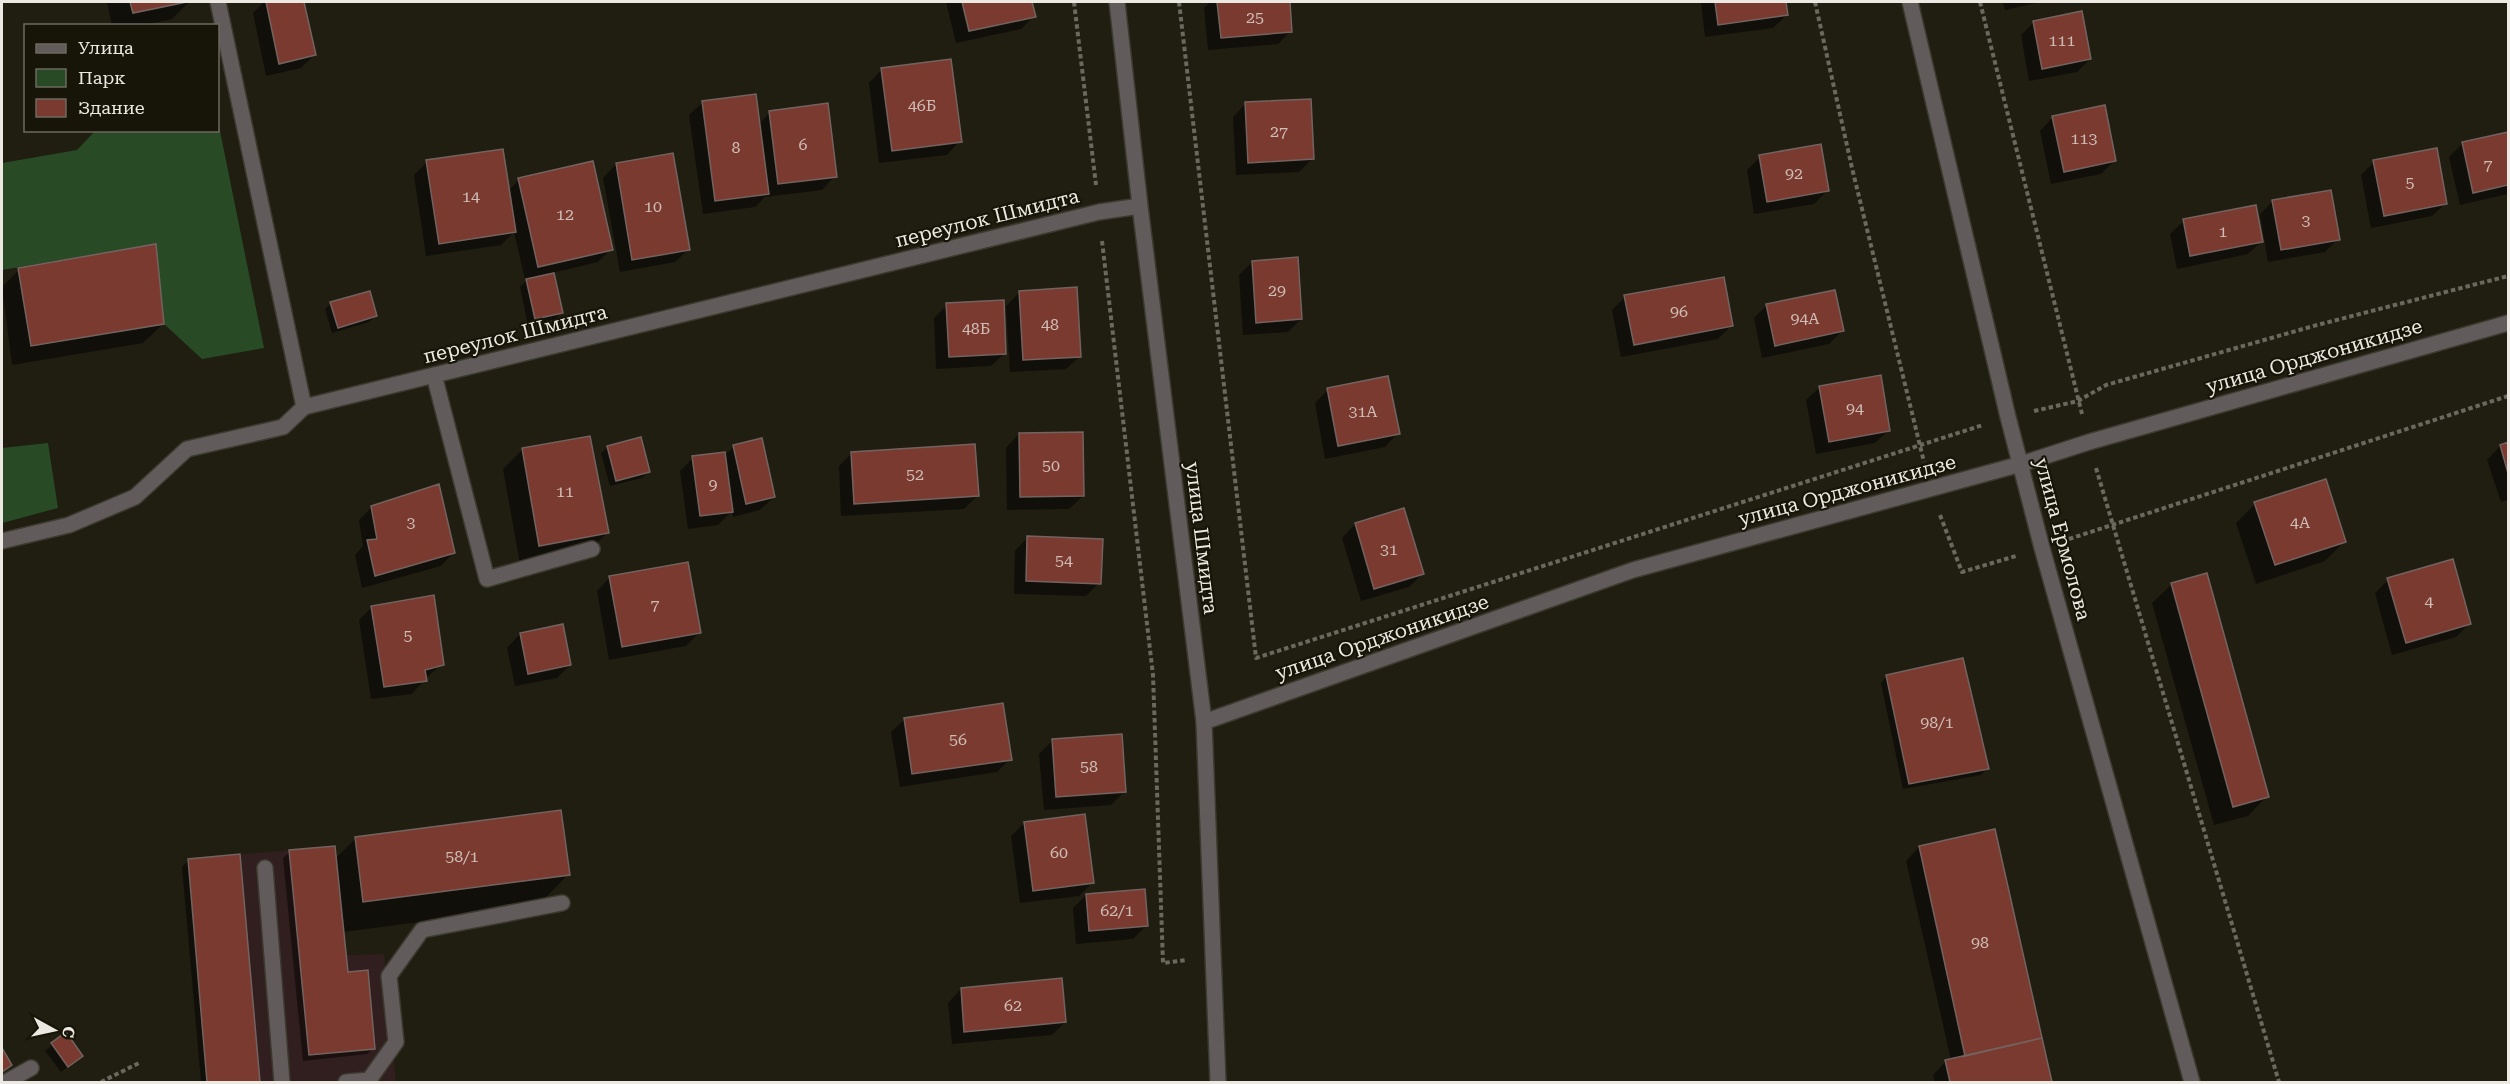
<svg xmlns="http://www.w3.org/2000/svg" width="2510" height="1084" font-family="'Roboto Serif',serif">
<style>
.industrial{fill:#311e1f}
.green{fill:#284b25}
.shadow{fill:#0007}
.building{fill:#7a3a30;stroke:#736360;stroke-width:1.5}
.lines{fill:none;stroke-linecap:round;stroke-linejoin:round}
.service-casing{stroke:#3c3a2e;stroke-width:18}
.minor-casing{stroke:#3c3a2e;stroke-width:18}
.tertiary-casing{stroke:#3c3a2e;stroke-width:18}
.path{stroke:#6b685e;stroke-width:4;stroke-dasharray:4.5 3;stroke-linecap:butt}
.service{stroke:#625b5b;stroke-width:15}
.minor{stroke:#625b5b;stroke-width:15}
.tertiary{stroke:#625b5b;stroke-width:15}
.labels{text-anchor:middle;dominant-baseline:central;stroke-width:4.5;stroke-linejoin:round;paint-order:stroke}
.number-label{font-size:16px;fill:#cfbdb5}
.street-label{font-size:20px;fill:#ebe9e1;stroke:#171408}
</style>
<rect width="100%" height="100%" fill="#201d11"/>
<path class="industrial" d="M335 846 346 955 384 954 396 1082H207L188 859Z"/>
<path class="green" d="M218 121 264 348 202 359 164 324 155 244 2 270V163L77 150 95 131 218 130Z
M48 443 58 508 2 523V448Z"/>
<path class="shadow" d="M107 2H189L172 19 142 26H112Z
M264 2H303L314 55 301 68 266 76 253 13Z
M946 2H1031L1034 16 1021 29 956 43Z
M1210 2H1288L1291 31 1278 44 1208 50 1204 8Z
M1701 2H1785L1787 15 1773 28 1705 37Z
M2003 2H2041L2005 10Z
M2034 22 2090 59 2077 72 2029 81 2021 35Z
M882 69 960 141 947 155 879 163 869 83Z
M703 102 759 124 770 112 835 176 822 190 765 197 755 207 703 214 689 115Z
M1246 103 1312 159 1299 172 1236 175 1233 117Z
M2053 117 2115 160 2101 174 2051 184 2040 131Z
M2508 133V194L2460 205 2449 157 2463 143Z
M1760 157 1827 191 1814 204 1754 214 1747 170Z
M427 162 508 191 519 180 611 249 598 262 552 273 562 312 555 319 528 325 520 287 529 278 525 279 514 232 501 245 426 256 414 175Z
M2374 162 2446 203 2432 216 2371 228 2361 175Z
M616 164 689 249 675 262 620 272 603 178Z
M2273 201 2338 239 2325 252 2268 262 2260 214Z
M2184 221 2262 241 2248 254 2177 269 2170 234Z
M1252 262 1301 319 1288 332 1243 335 1239 275Z
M19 270 163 324 143 343 12 365 2 287Z
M1020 292 1080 356 1066 369 1010 372 1006 306Z
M1625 297 1731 326 1718 339 1621 357 1612 310Z
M331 303 376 316 369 322 332 333 325 309Z
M947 305 1005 353 991 366 936 369 934 318Z
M1767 305 1842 331 1829 344 1762 358 1754 318Z
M1820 387 1889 430 1875 443 1816 454 1806 400Z
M1328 390 1398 433 1385 447 1325 459 1315 403Z
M1019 434 1083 496 1069 509 1007 510 1006 448Z
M2508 444V500L2501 502 2487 460 2500 446Z
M608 447 648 472 642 478 610 486 601 453Z
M734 447 774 497 760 510 733 517 732 511 718 525 688 529 680 471 693 458 724 456Z
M523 449 607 533 588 552 520 564 503 469Z
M852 453 977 496 964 509 841 516 839 466Z
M2255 504 2344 542 2325 561 2256 584 2236 523Z
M372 507 454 552 441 566 362 588 355 555 363 546 359 520Z
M1403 510 1422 574 1409 587 1361 601 1342 538 1355 524Z
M1028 537 1099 583 1086 596 1014 594 1015 551Z
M610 577 700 632 686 646 609 660 597 591Z
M2388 580 2469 624 2456 637 2392 655 2375 593Z
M2172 584 2267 796 2248 816 2214 825 2152 603Z
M372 607 442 664 425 679 412 694 371 699 359 620Z
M520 634 570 665 557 678 515 686 507 648Z
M1887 676 1987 768 1981 775 1903 789 1881 683Z
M905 719 1010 759 997 772 900 787 891 732Z
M1053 740 1124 792 1111 805 1044 810 1039 754Z
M1024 823 1092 883 1079 896 1020 903 1011 836Z
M1994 830 2050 1082H1935L1933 1075 1946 1061 1951 1060 1906 861 1919 847Z
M356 838 568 875 536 907 343 932 347 974 374 1048 367 1054 303 1061 283 858 290 852 335 859Z
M239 856 259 1082H201L182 867 189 860Z
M1086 895 1147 925 1133 939 1076 944 1073 908Z
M961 989 1065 1022 1052 1035 952 1044 948 1003Z
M66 1034 81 1056 61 1072 45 1051Z"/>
<path class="building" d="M130 2H187L133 13Z
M266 2H304L316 55 279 64Z
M962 2H1032L1036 17 969 31Z
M1217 2H1290L1292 32 1221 38Z
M1715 2H1786L1788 15 1718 25Z
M2082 11 2091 59 2042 69 2033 21Z
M951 59 962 142 892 151 881 68Z
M756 94 769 194 715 201 702 101Z
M1311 99 1314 159 1248 163 1245 102Z
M828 103 837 177 778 184 769 111Z
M2105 105 2116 161 2064 172 2052 116Z
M2508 132V185L2473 193 2462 142Z
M1821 144 1829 191 1767 202 1759 155Z
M2437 148 2447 204 2384 216 2373 160Z
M503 149 516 232 439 244 426 160Z
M673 153 690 250 632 260 616 163Z
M593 161 613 250 538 267 518 178Z
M2331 190 2340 240 2281 250 2272 200Z
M2256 205 2263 242 2190 256 2183 219Z
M156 244 164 324 31 346 18 268Z
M1298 257 1302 319 1256 323 1252 261Z
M554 273 563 313 535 319 526 279Z
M1724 277 1733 326 1634 345 1624 295Z
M1077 287 1081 357 1023 360 1019 291Z
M1835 290 1844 331 1775 346 1766 304Z
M370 291 377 316 338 328 330 302Z
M1004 300 1006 354 949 357 946 303Z
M1881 375 1890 431 1829 442 1819 386Z
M1388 376 1400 434 1338 446 1327 388Z
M1083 432 1084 496 1020 497 1019 433Z
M590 436 609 533 539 546 522 448Z
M641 437 650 472 616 481 607 446Z
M762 438 775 497 746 504 733 445Z
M2508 442V473L2500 445Z
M975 444 979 496 854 504 851 452Z
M725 452 733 512 700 516 692 456Z
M2326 479 2346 542 2275 565 2254 502Z
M439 484 455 553 375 576 367 540 377 539 371 506Z
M1404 508 1424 574 1374 589 1355 523Z
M1027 536 1103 539 1101 584 1026 581Z
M2453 559 2471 624 2406 643 2387 578Z
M688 562 701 633 622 647 609 576Z
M2207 573 2269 797 2233 807 2171 583Z
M434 595 444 665 425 670 427 681 384 687 371 606Z
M563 624 571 665 528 674 520 633Z
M1963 658 1989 769 1909 784 1886 675Z
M1003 703 1012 760 912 774 904 718Z
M1122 734 1126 792 1056 797 1052 739Z
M561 810 570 875 363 902 355 837Z
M1085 814 1094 883 1033 891 1024 822Z
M1995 829 2042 1038 1965 1056 1919 846Z
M335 846 348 972 368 970 375 1049 309 1055 289 850Z
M240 854 260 1082H207L188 859Z
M1145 889 1148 926 1089 931 1086 894Z
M1062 978 1066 1022 964 1032 961 988Z
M66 1032 83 1056 68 1067 51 1043Z
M2042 1038 2052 1082H1950L1945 1060Z
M2 1048 12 1065 2 1072Z"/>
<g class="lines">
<g class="service-casing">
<path id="service" d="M434 375 487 579 592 549
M2 541 69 525 135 497 187 449 283 427 304 407
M265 868 282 1082
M6 1082 31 1068
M346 1082 369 1080 396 1042 389 976 422 930 562 903"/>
</g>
<g class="minor-casing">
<path id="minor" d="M218 2 304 407 1099 212 1140 206
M1117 2 1140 206 1204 722"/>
</g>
<g class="tertiary-casing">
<path id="tertiary" d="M1910 2 2008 417 2042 548 2192 1082
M1218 1082 1204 722 1633 570 2021 464 2089 442 2508 323"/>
</g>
<path class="path" d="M1074 2 1096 185
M1179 2 1256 658 1983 425
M1815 2 1852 168 1924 462
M1980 2 2082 414
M1102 241 1153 675 1163 963 1186 960
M2034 411 2078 401 2106 385 2317 325 2508 276
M2096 468 2279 1082
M1940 515 1962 572 2016 556
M2069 539 2508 396
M101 1082 141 1062"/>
<use href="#service" class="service"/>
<use href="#minor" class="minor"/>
<use href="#tertiary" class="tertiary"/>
</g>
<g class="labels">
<g class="number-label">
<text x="1255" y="17">25</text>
<text x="2062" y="40">111</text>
<text x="922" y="105">46Б</text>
<text x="1279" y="131">27</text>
<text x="2084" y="138">113</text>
<text x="803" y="144">6</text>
<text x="736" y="147">8</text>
<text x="2488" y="164">7</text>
<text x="1794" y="173">92</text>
<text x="2410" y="182">5</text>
<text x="471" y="196">14</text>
<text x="653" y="206">10</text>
<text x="565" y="214">12</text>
<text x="2306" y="220">3</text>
<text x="2223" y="231">1</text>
<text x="1277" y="290">29</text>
<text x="1679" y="311">96</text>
<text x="1805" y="318">94А</text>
<text x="1050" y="324">48</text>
<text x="976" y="328">48Б</text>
<text x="1855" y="408">94</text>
<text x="1363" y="411">31А</text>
<text x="1051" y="465">50</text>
<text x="915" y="474">52</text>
<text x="713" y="484">9</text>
<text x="565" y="491">11</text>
<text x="411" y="522">3</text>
<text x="2300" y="522">4А</text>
<text x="1389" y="549">31</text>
<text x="1064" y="560">54</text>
<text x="2429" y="601">4</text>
<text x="655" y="604">7</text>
<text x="408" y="635">5</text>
<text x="1937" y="722">98/1</text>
<text x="958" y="739">56</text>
<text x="1089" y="766">58</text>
<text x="1059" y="852">60</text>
<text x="462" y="856">58/1</text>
<text x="1117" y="910">62/1</text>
<text x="1980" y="942">98</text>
<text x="1013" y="1005">62</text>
</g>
<g class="street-label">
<text transform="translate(987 218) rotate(-14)">переулок Шмидта</text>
<text transform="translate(515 334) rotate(-14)">переулок Шмидта</text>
<text transform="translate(2314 356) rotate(-16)">улица Орджоникидзе</text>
<text transform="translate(1847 490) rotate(-15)">улица Орджоникидзе</text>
<text transform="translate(1202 538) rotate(83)">улица Шмидта</text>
<text transform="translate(2063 539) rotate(75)">улица Ермолова</text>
<text transform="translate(1382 637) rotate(-19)">улица Орджоникидзе</text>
</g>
</g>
<rect width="2510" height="1084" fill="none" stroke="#ebe9e1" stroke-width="6"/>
<rect x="24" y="24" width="195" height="108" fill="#171408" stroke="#6c695f" stroke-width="1.5"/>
<rect x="36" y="44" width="30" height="9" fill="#625b5b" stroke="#6c695f" stroke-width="1.5"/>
<text x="78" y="54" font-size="18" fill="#ebe9e1">Улица</text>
<rect x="36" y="69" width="30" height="18" fill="#284b25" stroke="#6c695f" stroke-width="1.5"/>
<text x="78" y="84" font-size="18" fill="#ebe9e1">Парк</text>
<rect x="36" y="99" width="30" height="18" fill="#7a3a30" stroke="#6c695f" stroke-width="1.5"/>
<text x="78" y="114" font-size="18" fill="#ebe9e1">Здание</text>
<g transform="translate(54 1030) rotate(98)" stroke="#171408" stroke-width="4.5" paint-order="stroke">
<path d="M0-4.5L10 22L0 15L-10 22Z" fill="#ebe9e1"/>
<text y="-9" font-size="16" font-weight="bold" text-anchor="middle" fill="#ebe9e1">С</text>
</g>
</svg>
